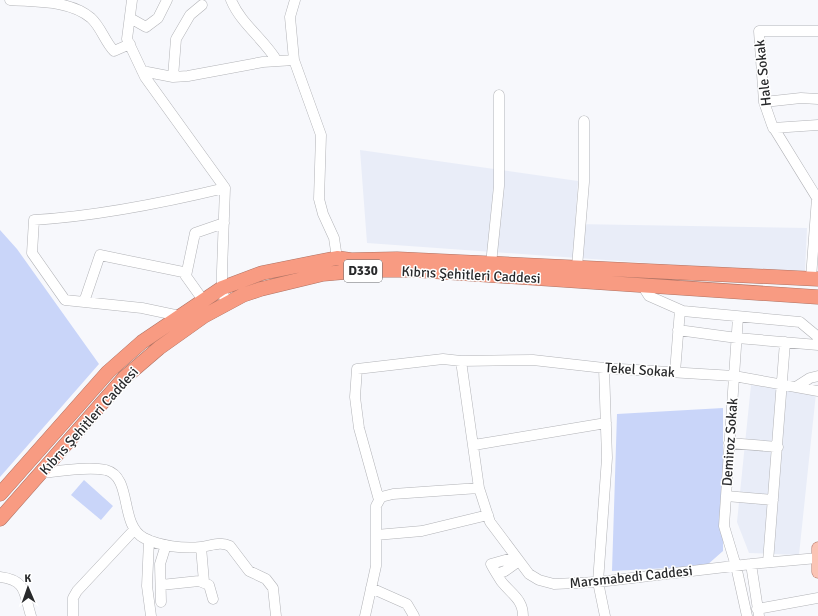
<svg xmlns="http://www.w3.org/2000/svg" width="818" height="616" font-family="Signika,sans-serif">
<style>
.built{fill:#e9edf8}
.green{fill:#c9d5f9}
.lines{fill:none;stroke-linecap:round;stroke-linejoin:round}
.minor-casing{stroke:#b2b3b7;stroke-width:11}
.major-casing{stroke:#af7364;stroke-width:13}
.highway-casing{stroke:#af7364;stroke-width:15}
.minor{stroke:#fff;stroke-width:10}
.major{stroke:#fbc3b4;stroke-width:12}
.highway{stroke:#f89b82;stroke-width:14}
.labels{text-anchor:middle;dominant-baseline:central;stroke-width:3;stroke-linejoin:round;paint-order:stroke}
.shield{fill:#fff;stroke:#68696b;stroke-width:1}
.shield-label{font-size:13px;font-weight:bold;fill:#28292b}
.street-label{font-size:14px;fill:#28292b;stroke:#fff}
</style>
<rect width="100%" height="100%" fill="#f7f8fc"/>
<path class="built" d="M360 150 578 181 575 224 807 228 805 271 676 265 367 243Z
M751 385 816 393 799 555 749 553 737 522Z"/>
<path class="green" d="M0 230 17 249 99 364 0 477Z
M723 408V551L706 566 612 571 617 414Z
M84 480 113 506 101 520 71 495Z"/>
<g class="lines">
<g class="minor-casing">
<path id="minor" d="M10 0C36 2 70 0 91 18 101 27 105 42 114 51L130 44
M132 0 127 39 145 77 225 188 222 271V288L226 305
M231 0C241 24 264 39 277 61
M295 0 290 17 294 60 321 135 319 199 323 214 334 238 337 258
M130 18 146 27 158 18 167 0
M142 71 173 77 188 76 263 62 294 60
M173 77 176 39 190 15 202 5
M764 102 801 98 818 99
M773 128 818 125
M491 264 499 186V95
M577 267 584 182V121
M186 276 195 233 224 223
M811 278 817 198 772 125 764 102 759 31H818
M642 285 649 296 683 311 800 322 818 337
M84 302 100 255 183 272 203 300
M180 316 142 308 65 300 32 253 34 220C99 216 163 203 225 188
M738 317 724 526 736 566 747 616
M678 330 737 338 818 345
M461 361 479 488
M604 368 607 458 598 582 605 616
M675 372 680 310
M796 387 810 378 818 376
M729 443 778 447
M474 445 606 423
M42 473C60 471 88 466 106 470 133 477 119 525 144 538 160 546 183 549 201 547 211 546 220 541 230 546L249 571 266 579 273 588 276 616
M726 496 773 500
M379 500 359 428 355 397 357 369 443 359 461 361 533 360 604 368 734 376 818 391
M376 535 422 531 488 515
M149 540 147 586 151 616
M201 547 204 582
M516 557 491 564C494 570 498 576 501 581 511 594 523 599 523 616
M768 562 785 342
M751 564 759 616
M497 574 505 571 519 561
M0 577C27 580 24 594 31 616
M161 585 199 581 209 585 213 599
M371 588 407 604 414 616
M161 602 160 564 166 545
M757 609 818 598
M73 616V598L77 591 134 530
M365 616 376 566V506L381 497 393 494 479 488 490 522 529 574 539 580 554 584 598 582 751 564 818 558"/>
</g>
<g class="major-casing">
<path id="major" d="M818 548V572"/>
</g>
<g class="highway-casing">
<path id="highway" d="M0 494 108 372 142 342 222 288 262 273 337 258 351 260 397 259 818 279
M0 519 124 378 159 348 204 316 243 295 261 289 323 274 368 270H414L818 297"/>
</g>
<use href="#minor" class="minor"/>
<use href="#major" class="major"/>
<use href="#highway" class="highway"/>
</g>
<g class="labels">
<rect class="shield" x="344" y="260" width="38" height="22" rx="3"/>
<g class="shield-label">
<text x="363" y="271">D330</text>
</g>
<g class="street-label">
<text transform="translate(763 73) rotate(-96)">Hale Sokak</text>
<text transform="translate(471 275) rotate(3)">Kıbrıs Şehitleri Caddesi</text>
<text transform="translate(640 370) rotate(4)">Tekel Sokak</text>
<text transform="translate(89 421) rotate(-48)">Kıbrıs Şehitleri Caddesi</text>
<text transform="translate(730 442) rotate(-86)">Demiroz Sokak</text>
<text transform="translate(631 577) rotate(-6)">Marsmabedi Caddesi</text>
</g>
</g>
<g transform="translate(28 588) rotate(358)" stroke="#ffffff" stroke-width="3" paint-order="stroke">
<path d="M0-3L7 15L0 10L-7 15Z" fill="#28292b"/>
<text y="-6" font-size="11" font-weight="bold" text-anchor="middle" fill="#28292b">K</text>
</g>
</svg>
